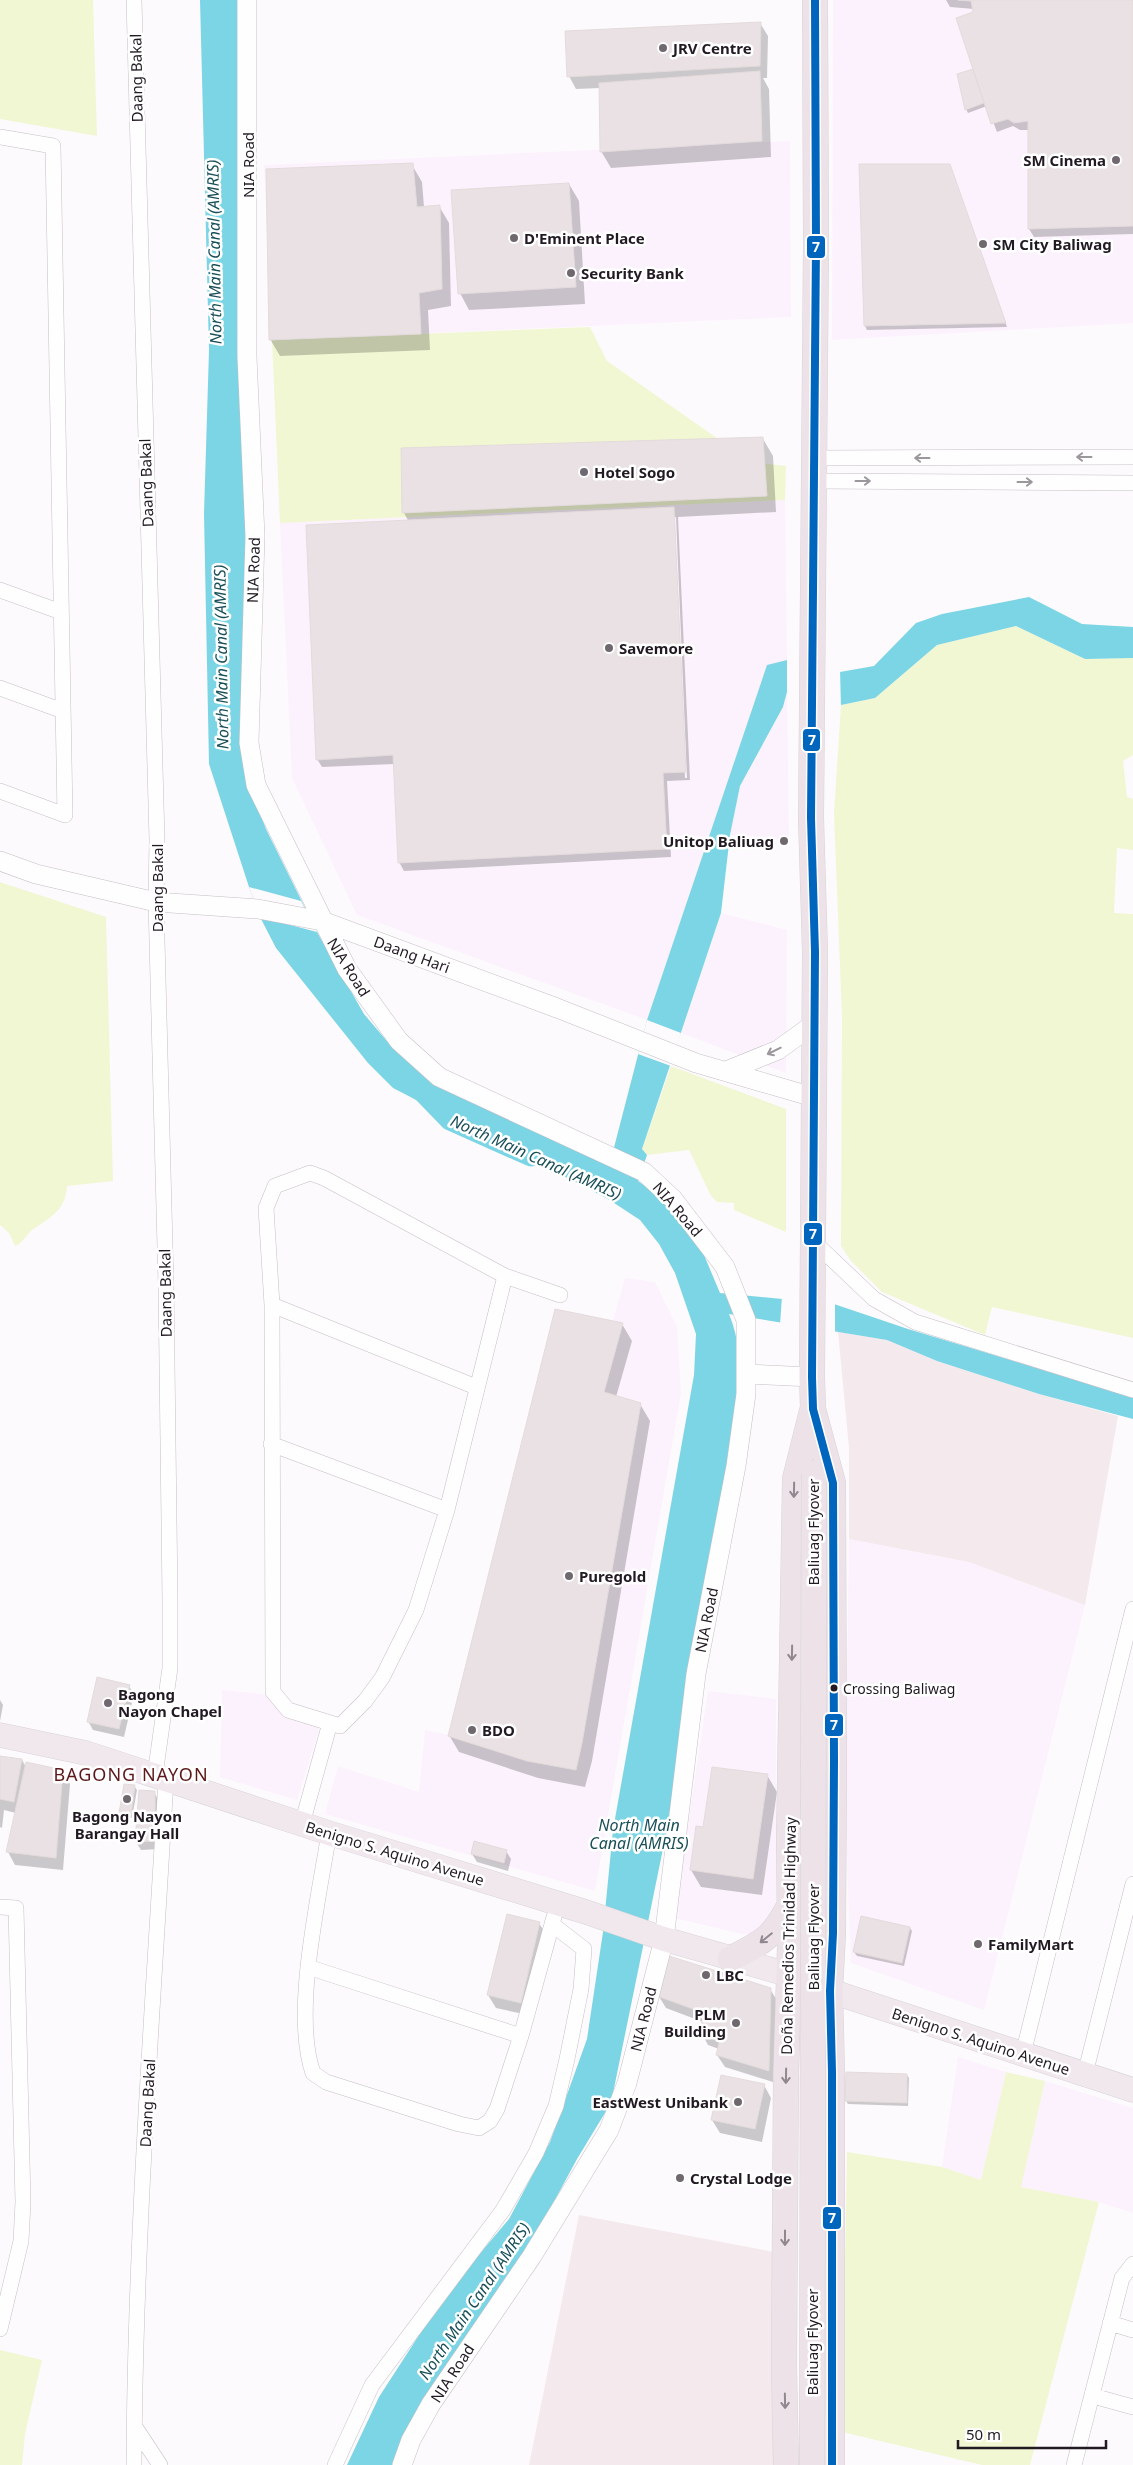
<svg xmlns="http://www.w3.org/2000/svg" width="1133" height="2465" font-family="'Noto Sans',sans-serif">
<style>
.commercial{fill:#fcf2fd}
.industrial{fill:#f4e9ec}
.green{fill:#f1f7d3}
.water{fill:#7cd5e4}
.pier{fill:#fdfafd}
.shadow{fill:#0003;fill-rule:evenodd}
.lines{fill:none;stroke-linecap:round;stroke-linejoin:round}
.canal{stroke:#7cd5e4;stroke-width:21}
.building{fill:#e9e1e3;stroke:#e3dbdb}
.minor-casing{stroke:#c5bfc5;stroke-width:16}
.tertiary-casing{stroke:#c5bfc5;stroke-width:20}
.primary-casing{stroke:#d6d4d7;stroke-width:25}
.trunk-casing{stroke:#d6d4d7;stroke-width:26}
.minor{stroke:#fffeff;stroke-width:15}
.tertiary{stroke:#fffeff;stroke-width:19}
.primary{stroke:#f1e8ee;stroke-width:24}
.trunk{stroke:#ece2e8;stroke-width:25}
.trunk-bridge-casing{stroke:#d6d4d7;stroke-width:26;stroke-linecap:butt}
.trunk-bridge{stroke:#ece2e8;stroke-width:25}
.bus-1-casing{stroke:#fff;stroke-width:11}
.bus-1{stroke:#0065bd;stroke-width:8}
.oneway{stroke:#9c979c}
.oneway2{stroke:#91888f}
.poi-dot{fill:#6f686f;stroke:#fff;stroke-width:2}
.bus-dot{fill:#221a23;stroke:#fff;stroke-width:2}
.labels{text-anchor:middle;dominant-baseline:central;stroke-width:5;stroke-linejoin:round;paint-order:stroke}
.bus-label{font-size:14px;fill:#221a23;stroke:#fff;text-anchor:start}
.poi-label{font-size:15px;font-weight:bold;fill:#221a23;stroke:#fff;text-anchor:start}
.street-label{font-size:15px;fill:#221a23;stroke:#fff}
.water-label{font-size:16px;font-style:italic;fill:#194f58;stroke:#fff}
.quarter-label{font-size:18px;letter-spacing:1px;fill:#5d181b;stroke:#fff}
.line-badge{stroke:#fff;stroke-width:2}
.badge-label{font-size:14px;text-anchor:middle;font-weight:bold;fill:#fff}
</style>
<rect width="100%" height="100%" fill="#fdfafd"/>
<path class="commercial" d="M833 0H1133V323L832 340Z
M790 141 791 317 272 340 264 165Z
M785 500 787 660 767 666 647 1020 357 915 292 778 280 523Z
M787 692 789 841 730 835 740 786 783 707Z
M721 913 787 930 786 1073 681 1033Z
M625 1278 655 1282 677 1327 681 1393 595 1891 325 1814 338 1766 419 1792 425 1730 448 1735 555 1309 613 1320Z
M849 1539 969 1562 1085 1605 984 2010 851 1963 845 1815Z
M222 1690 270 1695 324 1713 297 1800 220 1777Z
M708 1691 776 1699V1926L756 1934H742L674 1918Z
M958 2057 1006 2072 981 2181 942 2167Z
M1045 2081 1133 2108V2213L1099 2202 1020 2187Z"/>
<path class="industrial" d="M838 1332 887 1340 937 1361 1039 1394 1118 1416 1085 1605 969 1562 849 1539V1448Z
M579 2215 774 2252 776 2465H529Z"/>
<path class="green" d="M0 0H93L97 136 0 119Z
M590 327 607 361 751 462 786 466 785 500 280 523 272 340Z
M1016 626 1085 659 1133 658V755L1123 761 1127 797 1133 799V850L1117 848 1114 913 1133 914V1338L992 1307 985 1335 882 1292 851 1261 841 1246 842 1017 834 814 841 705 875 698 937 645Z
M0 882 106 917 113 1181 67 1186C66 1210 50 1218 32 1230 26 1235 23 1243 15 1246L9 1233 0 1225Z
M671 1066 786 1109V1232L734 1210V1203L717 1202 711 1196 689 1150 647 1155 642 1149Z
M1006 2072 1045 2081 1021 2187 1099 2202 1030 2465H982L842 2432 847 2152 942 2167 981 2180Z
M0 2350 42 2360 25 2434 22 2465H0Z"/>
<path class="water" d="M200 0H237L256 803 266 829 317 932 364 1014 392 1047 610 1163 647 1020 767 665 787 660 840 672 874 666 916 623 942 614 1029 597 1082 624 1133 627V658L1085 659 1016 626 937 645 875 698 841 705 787 692 783 707 740 786 730 835 721 913 642 1149 647 1155 638 1181 668 1202 704 1255 720 1293 834 1304 908 1329 1133 1397V1419L1039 1394 937 1361 887 1340 729 1314C740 1340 740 1366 740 1394L665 1839 611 2103 577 2159 523 2259 402 2443 392 2465H347L379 2397 445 2295 509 2219 550 2142 587 2039 603 1932 613 1830 694 1375 696 1334 675 1273 659 1244 640 1220 608 1199 393 1088 368 1063 276 948 260 917 249 887 209 764 204 514 209 350Z"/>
<path class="pier" d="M787 660H798L840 669 841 708 789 695 787 702Z
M249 887 301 901 317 932 260 917Z
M647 1020 681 1033 671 1066 638 1054Z
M782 1296 835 1301V1334L780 1325Z"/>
<path class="shadow" d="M946 0H1133V234L1034 237 1029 229V130H1020L1013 126 997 132 987 106 968 113 966 109 975 75 974 9 950 7Z
M760 23 768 36 767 78H763L769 89 771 157 611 168 601 151 600 88 576 89 569 76Z
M412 165 422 182 424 207 439 206 449 223 451 306 428 310 430 350 280 356 270 339Z
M860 165H950L1007 327 867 330 865 326Z
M569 184 579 201 585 304 469 310 460 293Z
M763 439 773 456 776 512 678 517 690 780 667 781 671 857 404 871 399 862 395 764 322 767 317 759 409 522 404 513ZM673 517H676L687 778H685Z
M622 1324 632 1341 616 1397 640 1404 650 1421 592 1761 585 1787 538 1778 459 1752 449 1735Z
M129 1686 134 1694 124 1737 93 1730 88 1721Z
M0 1700 3 1705 0 1721Z
M0 1758 22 1760 26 1767 63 1771 70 1784 63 1870 15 1865 8 1852 16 1813 4 1810 2 1828 0 1827Z
M767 1775 777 1792 762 1895 701 1887 691 1870 697 1827 705 1829Z
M134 1786 137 1790 132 1818 123 1817 121 1813Z
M154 1792 159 1801V1849L141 1850 136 1842Z
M506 1851 511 1859 508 1871 477 1862 472 1854Z
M539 1923 547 1936 528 2015 496 2008 488 1995Z
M910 1928 912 1931 904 1966 857 1956 854 1952Z
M770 1989 778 2002 776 2083 725 2067 717 2055 719 2049 708 2045 701 2032 703 2022 666 2008 658 1995Z
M907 2075 909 2078 908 2106 848 2104 846 2101Z
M764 2085 771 2098 762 2142 720 2133 712 2120Z"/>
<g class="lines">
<path class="canal" d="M422 1091 450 1120 531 1156"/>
</g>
<path class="building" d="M958 0H1133V226L1028 229V121L1014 123 1008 119 991 124 956 18 973 12 971 1Z
M761 22 760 66 567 77 565 31Z
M973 69 984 103 965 110 957 74Z
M760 71 762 141 600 152 599 83Z
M413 163 417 207 440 205 442 289 419 293 421 334 269 340 266 169Z
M859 164H950L1006 323 864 326Z
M569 183 576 287 458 294 451 190Z
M763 437 767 496 402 513 401 448Z
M674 507 686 772 663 773 667 849 398 863 393 755 316 760 306 525Z
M555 1309 623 1323 604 1392 641 1403 582 1743 576 1770 527 1761 448 1736Z
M97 1677 130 1685 119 1729 87 1722Z
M0 1756 22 1759 14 1802 0 1799Z
M26 1762 63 1770 56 1858 6 1852Z
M712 1767 768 1774 753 1879 690 1870 696 1826 703 1827Z
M124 1784 135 1785 131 1815 119 1813Z
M139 1790 155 1791V1841L135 1842Z
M474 1841 507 1850 504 1863 471 1854Z
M507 1914 540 1922 521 2003 487 1995Z
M861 1916 910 1927 902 1963 853 1952Z
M669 1956 771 1988 769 2071 716 2055 720 2039 700 2032 704 2013 657 1996Z
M846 2072 907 2074V2103L845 2101Z
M721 2075 765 2084 755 2129 711 2120Z"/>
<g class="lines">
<g class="minor-casing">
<path id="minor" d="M134 0 157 840 156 902 166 1285 170 1599V1668L155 1775
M0 137 53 146 65 815 0 791
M814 458 1133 457
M814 481 1133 483
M0 590 61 612
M0 688 63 711
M814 1242 874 1299 915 1322 1133 1390
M505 1276 447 1510 416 1610 382 1678 365 1701 340 1726 288 1710 273 1692 272 1305 266 1208 275 1186 310 1173 324 1178 505 1276 560 1295
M272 1305 476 1387
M271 1444 447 1510
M302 1824 330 1723
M0 1907 16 1908 23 2202 21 2241 0 2329
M308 1967 521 2036 497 2109 490 2121 479 2128 459 2124 326 2082 313 2073C292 2013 319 1897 329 1833
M521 2036 554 1917
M1023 2054 1133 1609
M1085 2074 1133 1884
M1110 2323 1133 2330
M1093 2396 1133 2407
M135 2427 160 2465
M134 2465C135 2236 153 2008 166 1779
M335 2465 372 2385 503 2210 536 2153 556 2106 567 2059 581 1989 584 1949 553 1925
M1074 2465 1122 2278 1133 2264"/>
</g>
<g class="tertiary-casing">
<path id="tertiary" d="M247 0V357L255 536 249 743 256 785 347 969 399 1041 439 1077 644 1172 673 1199 725 1267 746 1320V1394L736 1466 696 1674 664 1939 627 2083 609 2130 532 2256 431 2404 411 2440 402 2465
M0 861 36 874 156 902 258 909 322 921 557 1008 696 1063 813 1097
M726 1071 778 1050 814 1024
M746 1374 812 1377"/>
</g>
<g class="primary-casing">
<path id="primary" d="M0 1735 86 1753 329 1833 586 1912 664 1939 790 1975
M830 1991 1133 2090"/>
</g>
<g class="trunk-casing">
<path id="trunk" d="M815 0 816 245 811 818 815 952 812 1377 813 1409 833 1483 834 1760 833 1933 830 1991 832 2072V2465
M730 1959C763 1942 773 1938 790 1904
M786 2465 784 2365 786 2071 790 1946 789 1838 795 1479 812 1411"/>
</g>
<use href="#minor" class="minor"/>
<use href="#tertiary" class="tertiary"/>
<use href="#primary" class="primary"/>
<use href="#trunk" class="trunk"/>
<g class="trunk-bridge-casing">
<path id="trunk-bridge" d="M812 2465 814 1474"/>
</g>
<use href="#trunk-bridge" class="trunk-bridge"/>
<g class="bus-1-casing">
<path id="bus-1" d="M815 0 816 245 811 818 815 952 812 1377 813 1409 833 1483 834 1760 833 1933 830 1991 832 2072V2465"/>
</g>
<use href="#bus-1" class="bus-1"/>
</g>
<defs><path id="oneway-shaft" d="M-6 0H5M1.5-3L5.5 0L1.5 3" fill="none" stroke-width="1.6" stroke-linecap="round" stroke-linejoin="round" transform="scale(1.25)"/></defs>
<g class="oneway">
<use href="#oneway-shaft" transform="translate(1084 457) rotate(180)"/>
<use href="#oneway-shaft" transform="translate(922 458) rotate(180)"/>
<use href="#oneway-shaft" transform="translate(863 481)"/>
<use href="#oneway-shaft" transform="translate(1025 482)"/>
<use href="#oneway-shaft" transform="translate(774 1051) rotate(154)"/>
</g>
<g class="oneway2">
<use href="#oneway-shaft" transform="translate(794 1490) rotate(91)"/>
<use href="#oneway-shaft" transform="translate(792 1653) rotate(91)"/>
<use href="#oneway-shaft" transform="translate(766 1938) rotate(141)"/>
<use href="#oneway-shaft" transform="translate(786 2076) rotate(91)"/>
<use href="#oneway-shaft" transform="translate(785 2238) rotate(90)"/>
<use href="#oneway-shaft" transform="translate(785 2401) rotate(89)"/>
</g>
<g class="poi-dot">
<circle cx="663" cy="48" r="5"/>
<circle cx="1116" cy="160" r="5"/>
<circle cx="514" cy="238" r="5"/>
<circle cx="983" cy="244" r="5"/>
<circle cx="571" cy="273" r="5"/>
<circle cx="584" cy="472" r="5"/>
<circle cx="609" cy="648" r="5"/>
<circle cx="784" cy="841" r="5"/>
<circle cx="569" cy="1576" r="5"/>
<circle cx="108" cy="1703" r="5"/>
<circle cx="472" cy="1730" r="5"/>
<circle cx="127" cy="1799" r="5"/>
<circle cx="978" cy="1944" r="5"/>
<circle cx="706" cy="1975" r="5"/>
<circle cx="736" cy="2023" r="5"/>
<circle cx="738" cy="2102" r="5"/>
<circle cx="680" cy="2178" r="5"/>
</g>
<circle class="bus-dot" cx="834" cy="1688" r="4.5"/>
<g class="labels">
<g class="bus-label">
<text x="843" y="1688">Crossing Baliwag</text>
</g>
<g class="poi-label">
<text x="673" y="48">JRV Centre</text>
<text x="1106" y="160" text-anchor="end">SM Cinema</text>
<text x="524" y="238">D'Eminent Place</text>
<text x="993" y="244">SM City Baliwag</text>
<text x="581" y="273">Security Bank</text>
<text x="594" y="472">Hotel Sogo</text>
<text x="619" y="648">Savemore</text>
<text x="774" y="841" text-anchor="end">Unitop Baliuag</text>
<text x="579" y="1576">Puregold</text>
<text x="118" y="1694">Bagong<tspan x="118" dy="17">Nayon Chapel</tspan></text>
<text x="482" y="1730">BDO</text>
<text x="127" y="1816" text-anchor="middle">Bagong Nayon<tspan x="127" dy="17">Barangay Hall</tspan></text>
<text x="988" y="1944">FamilyMart</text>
<text x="716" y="1975">LBC</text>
<text x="726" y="2014" text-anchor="end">PLM<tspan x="726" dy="17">Building</tspan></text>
<text x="728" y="2102" text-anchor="end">EastWest Unibank</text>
<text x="690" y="2178">Crystal Lodge</text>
</g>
<g class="street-label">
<text transform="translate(136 78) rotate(-91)">Daang Bakal</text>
<text transform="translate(248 165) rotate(-90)">NIA Road</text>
<text transform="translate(146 483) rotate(-92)">Daang Bakal</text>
<text transform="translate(253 570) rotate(-88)">NIA Road</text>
<text transform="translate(157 888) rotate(-90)">Daang Bakal</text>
<text transform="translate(412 954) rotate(20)">Daang Hari</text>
<text transform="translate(349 967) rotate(58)">NIA Road</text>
<text transform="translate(678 1209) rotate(49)">NIA Road</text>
<text transform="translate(165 1293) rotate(-91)">Daang Bakal</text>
<text transform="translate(813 1532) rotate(-90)">Baliuag Flyover</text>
<text transform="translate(706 1620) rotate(-79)">NIA Road</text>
<text transform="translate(395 1853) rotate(17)">Benigno S. Aquino Avenue</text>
<text transform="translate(788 1936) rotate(-89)">Doña Remedios Trinidad Highway</text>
<text transform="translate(813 1937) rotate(-90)">Baliuag Flyover</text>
<text transform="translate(643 2019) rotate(-76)">NIA Road</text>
<text transform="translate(981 2041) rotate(18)">Benigno S. Aquino Avenue</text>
<text transform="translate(147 2103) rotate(-87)">Daang Bakal</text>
<text transform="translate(812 2342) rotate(-90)">Baliuag Flyover</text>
<text transform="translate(452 2373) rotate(-57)">NIA Road</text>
</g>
<g class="water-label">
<text transform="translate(214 252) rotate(-91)">North Main Canal (AMRIS)</text>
<text transform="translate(221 657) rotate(-91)">North Main Canal (AMRIS)</text>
<text transform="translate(536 1157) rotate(24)">North Main Canal (AMRIS)</text>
<text x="639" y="1825">North Main<tspan x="639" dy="18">Canal (AMRIS)</tspan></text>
<text transform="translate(474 2301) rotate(-56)">North Main Canal (AMRIS)</text>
</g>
<g class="quarter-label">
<text x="131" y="1774">BAGONG NAYON</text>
</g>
</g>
<g class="line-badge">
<rect x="806" y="235" width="20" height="24" rx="5" fill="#0065bd"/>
<rect x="802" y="728" width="19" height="24" rx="5" fill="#0065bd"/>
<rect x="803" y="1222" width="20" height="24" rx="5" fill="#0065bd"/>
<rect x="824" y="1713" width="20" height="24" rx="5" fill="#0065bd"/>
<rect x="822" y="2206" width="20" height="24" rx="5" fill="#0065bd"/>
</g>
<g class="badge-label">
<text x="816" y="252">7</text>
<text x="812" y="745">7</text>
<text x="813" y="1239">7</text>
<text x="834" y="1730">7</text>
<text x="832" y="2223">7</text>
</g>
<path d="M958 2440v8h148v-8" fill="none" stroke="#221a23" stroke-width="2.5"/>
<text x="966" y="2440" font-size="15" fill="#221a23" stroke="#ffffff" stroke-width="4" paint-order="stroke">50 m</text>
</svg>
